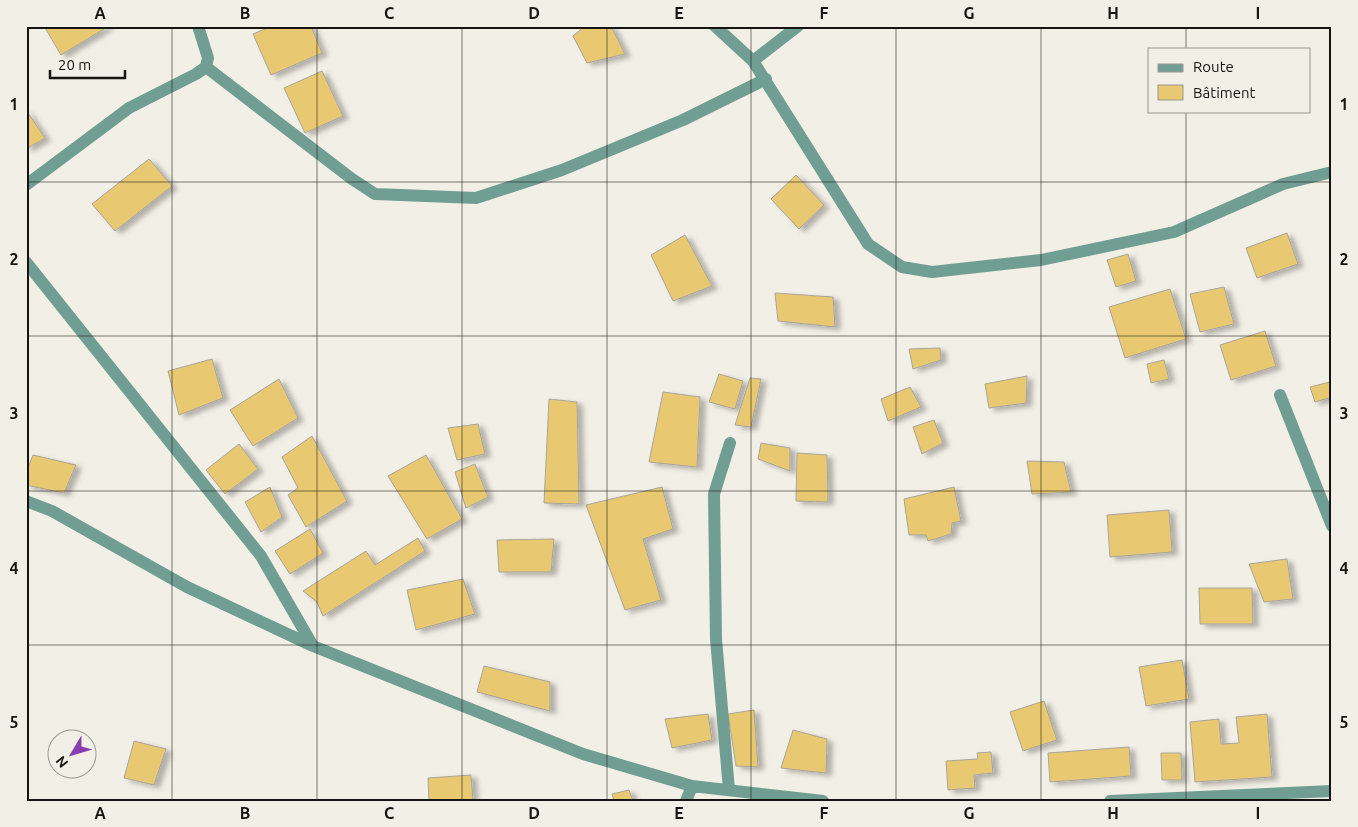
<svg xmlns="http://www.w3.org/2000/svg" width="1358" height="827" font-family="Ubuntu,sans-serif">
<style>
.building{fill:#e8c870;stroke:#a8a59d;filter:url(#shadow)}
.lines{fill:none;stroke-linecap:round;stroke-linejoin:round}
.minor{stroke:#719e93;stroke-width:12}
.grid{fill:none;stroke:#151411;stroke-width:1;stroke-opacity:0.55}
.neatline{fill:none;stroke:#151411;stroke-width:2}
.grid-label{font-size:16px;text-anchor:middle;font-weight:bold;fill:#151411}
</style>
<defs>
<filter id="shadow"><feDropShadow dx="5.5" dy="3" stdDeviation="2.5" flood-color="#0004"/></filter>
</defs>
<rect width="100%" height="100%" fill="#f2efe6"/>
<path class="building" d="M44 26H109L61 55Z
M272 26H311L322 53 271 75 253 34Z
M585 26H611L625 54 587 63 573 36Z
M322 71 343 116 305 133 284 88Z
M26 110 45 138 26 149Z
M149 159 172 186 115 231 92 204Z
M796 175 824 205 799 229 771 199Z
M1287 233 1298 264 1257 278 1246 248Z
M685 235 712 286 673 301 651 255Z
M1128 254 1136 281 1116 287 1107 260Z
M1224 287 1234 324 1200 332 1190 294Z
M1170 289 1186 339 1125 358 1109 307Z
M775 293 833 297 835 327 778 321Z
M1265 331 1276 366 1231 380 1220 345Z
M940 348 941 360 913 369 909 349Z
M212 359 223 398 179 415 168 371Z
M1164 360 1169 379 1151 383 1147 364Z
M719 374 743 381 735 409 709 402Z
M1027 376 1026 403 989 408 985 384Z
M750 378 761 379 751 427 735 425Z
M279 379 298 418 253 446 230 410Z
M1330 382 1332 397 1315 402 1310 387Z
M910 387 921 407 888 421 881 399Z
M663 392 700 397 697 467 649 462Z
M549 399 577 402 579 504 544 503Z
M934 420 943 443 922 454 913 427Z
M478 424 485 454 457 460 448 428Z
M312 436 347 501 306 527 288 495 298 488 282 457Z
M761 443 790 448V471L758 459Z
M239 444 258 469 225 494 206 470Z
M797 453 827 455 828 502 796 501Z
M33 455 76 465 64 493 26 485V473Z
M426 455 462 519 427 539 388 476Z
M1027 461 1064 462 1071 492 1032 494Z
M475 464 488 497 466 508 455 472Z
M270 487 282 517 261 532 245 502Z
M662 487 673 529 643 539 661 600 625 610 586 505Z
M954 487 961 521 952 523 951 534 928 541 926 535H909L904 499Z
M1169 510 1172 552 1110 557 1107 515Z
M310 529 323 553 290 574 275 551Z
M418 538 425 551 323 616 317 602 303 591 366 551 375 565Z
M554 539 551 572H499L497 540Z
M1287 559 1293 599 1264 602 1249 564Z
M463 579 475 614 416 630 407 590Z
M1199 588H1252L1253 624H1200Z
M1182 660 1189 699 1146 706 1139 667Z
M484 666 550 682V711L477 692Z
M1044 701 1057 740 1023 751 1010 712Z
M754 710 758 767 736 766 728 714Z
M708 714 712 740 672 748 665 719Z
M1267 714 1272 777 1195 782 1190 722 1219 719 1221 744 1239 743 1236 717Z
M793 730 827 739 826 773 781 768Z
M134 741 166 749 154 785 124 778Z
M1129 747 1131 776 1050 782 1048 753Z
M991 752 993 773 974 775 975 788 948 790 946 761 978 759 977 753Z
M1161 753H1181L1182 780H1162Z
M471 775 473 801H429L428 778Z
M629 790 633 801H614L612 794Z"/>
<g class="lines">
<path class="minor" d="M715 26 753 61 868 244 902 267 932 272 1041 260 1174 232 1283 184 1332 172
M753 61 798 26
M206 67 352 179 375 194 476 198 562 170 683 120 766 79
M26 185 129 108 196 74 206 67 208 58 198 26
M26 262 261 556 313 646
M1280 395 1332 526
M26 501 52 511 187 587 313 646 583 754 692 786 823 801
M729 790 716 639 714 494 730 443
M686 801 692 786
M1110 801 1332 791"/>
</g>
<path class="grid" d="M172 26V801M317 26V801M462 26V801M607 26V801M751 26V801M896 26V801M1041 26V801M1186 26V49M1186 111V801M26 182H1332M26 336H1332M26 491H1332M26 645H1332"/>
<rect width="1358" height="827" fill="none" stroke="#f2efe6" stroke-width="55"/>
<rect x="1148" y="48" width="162" height="65" fill="#f2efe6" stroke="#9a9791"/>
<rect x="1158" y="64" width="25" height="8" fill="#719e93" stroke="#9a9791"/>
<text x="1193" y="72" font-size="15" fill="#151411">Route</text>
<rect x="1158" y="85" width="25" height="15" fill="#e8c870" stroke="#9a9791"/>
<text x="1193" y="98" font-size="15" fill="#151411">Bâtiment</text>
<g transform="translate(72 754) rotate(232)"><circle r="24" fill="#f2efe6" stroke="#9a9791"/>
<path d="M0-4L9 19L0 12L-9 19Z" fill="#873eb0"/>
<text y="-8" font-size="14" font-weight="bold" text-anchor="middle" fill="#151411">N</text>
</g>
<path d="M50 70v8h75v-8" fill="none" stroke="#151411" stroke-width="2.5"/>
<text x="58" y="70" font-size="15" fill="#151411" stroke="#f2efe6" stroke-width="4" paint-order="stroke">20 m</text>
<rect x="28" y="28" width="1302" height="772" class="neatline"/>
<g class="grid-label">
<text x="100" y="19">A</text>
<text x="245" y="19">B</text>
<text x="389" y="19">C</text>
<text x="534" y="19">D</text>
<text x="679" y="19">E</text>
<text x="824" y="19">F</text>
<text x="969" y="19">G</text>
<text x="1113" y="19">H</text>
<text x="1258" y="19">I</text>
<text x="14" y="110">1</text>
<text x="1344" y="110">1</text>
<text x="14" y="265">2</text>
<text x="1344" y="265">2</text>
<text x="14" y="419">3</text>
<text x="1344" y="419">3</text>
<text x="14" y="574">4</text>
<text x="1344" y="574">4</text>
<text x="14" y="728">5</text>
<text x="1344" y="728">5</text>
<text x="100" y="819">A</text>
<text x="245" y="819">B</text>
<text x="389" y="819">C</text>
<text x="534" y="819">D</text>
<text x="679" y="819">E</text>
<text x="824" y="819">F</text>
<text x="969" y="819">G</text>
<text x="1113" y="819">H</text>
<text x="1258" y="819">I</text>
</g>
</svg>
